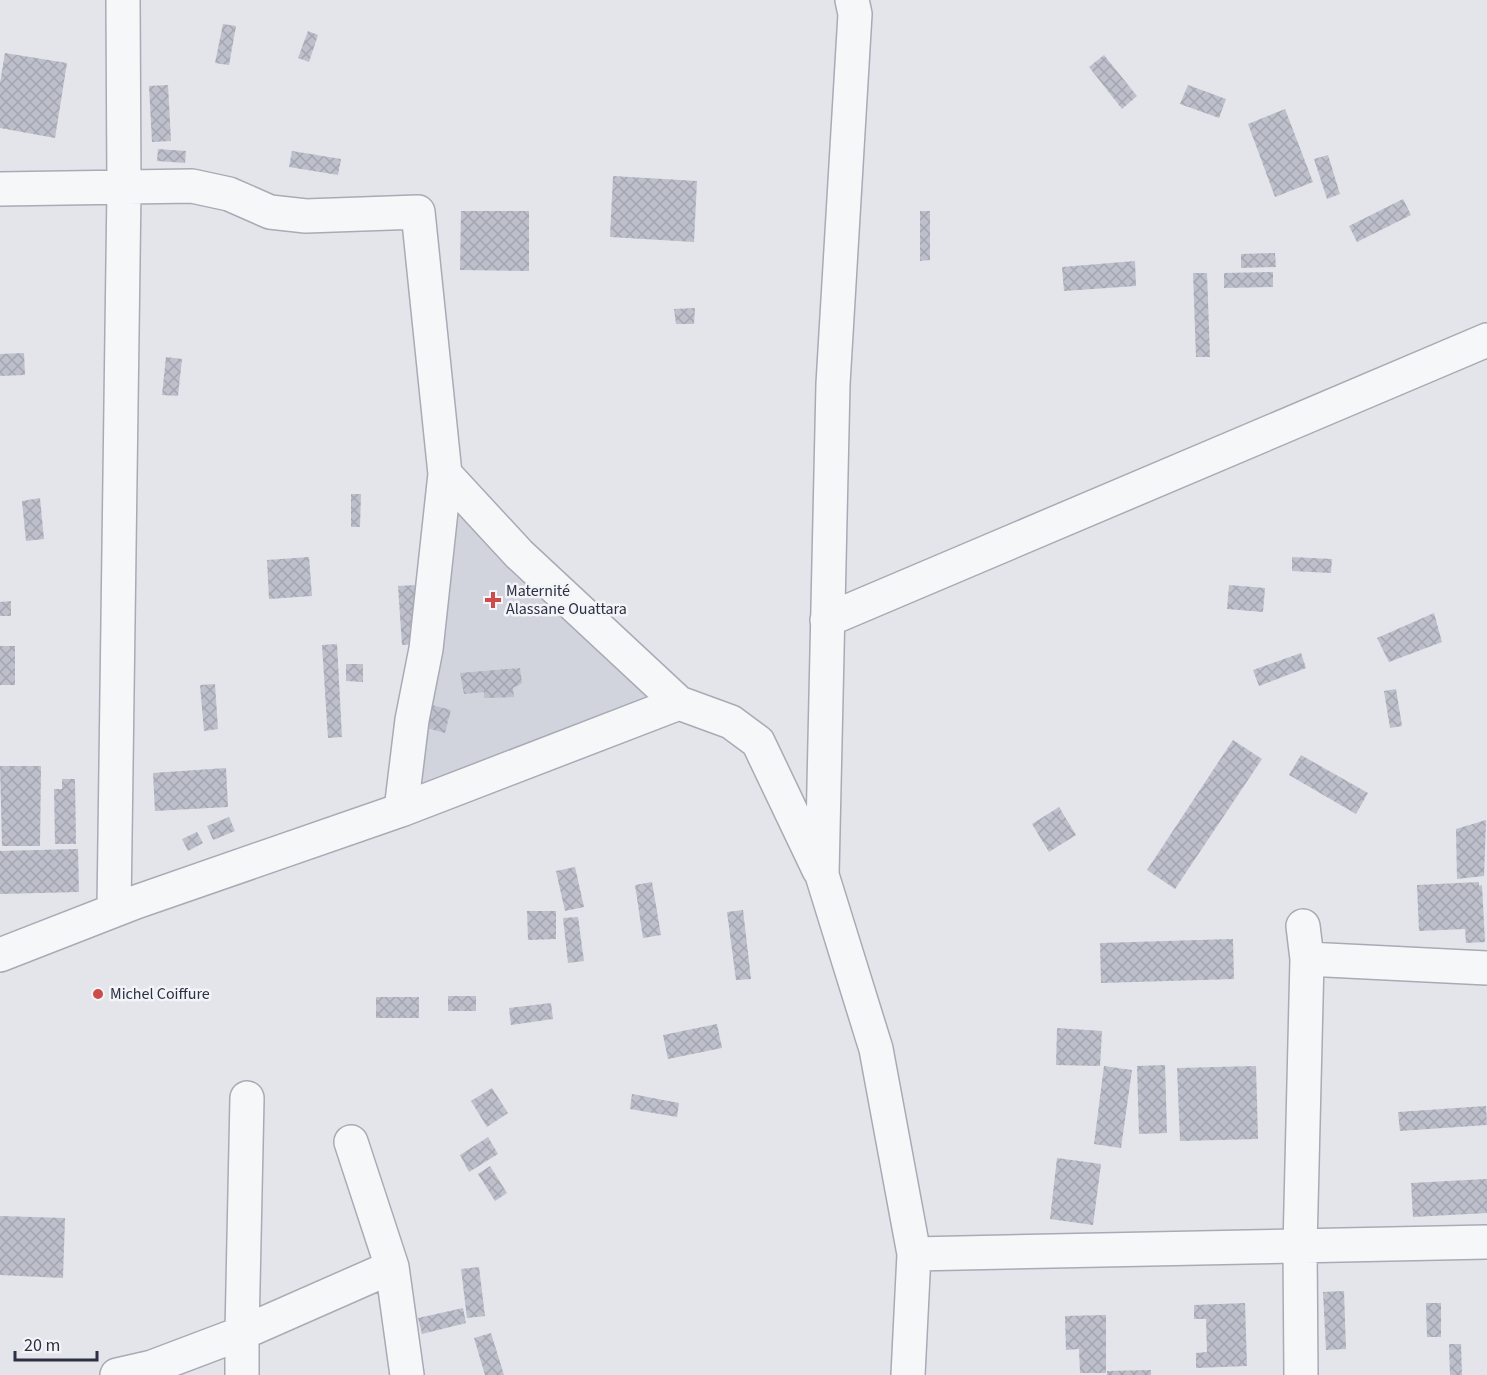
<svg xmlns="http://www.w3.org/2000/svg" width="1487" height="1375" font-family="'Source Sans 3',sans-serif">
<style>
.built{fill:#d1d4dd}
.building{fill:url(#building-cross-hatch)}
.lines{fill:none;stroke-linecap:round;stroke-linejoin:round}
.minor-casing{stroke:#a8abb5;stroke-width:36}
.minor{stroke:#f6f7f9;stroke-width:33}
.poi-dot{fill:#cd4c4b;stroke:#f3f4f8;stroke-width:2}
.labels{text-anchor:middle;dominant-baseline:central;stroke-width:5;stroke-linejoin:round;paint-order:stroke}
.poi-label{font-size:16px;fill:#2b3043;stroke:#f3f4f8;text-anchor:start}
</style>
<defs>
<pattern id="building-cross-hatch" width="8" height="8" patternUnits="userSpaceOnUse" patternTransform="scale(1.5)"><rect width="8" height="8" fill="#bdc0cb"/><path d="M0 0l8 8M0 8l8-8" fill="none" stroke="#a3a5b0"/></pattern>
</defs>
<rect width="100%" height="100%" fill="#e3e5eb"/>
<path class="built" d="M450 504 646 697 415 793Z"/>
<path class="building" d="M223 24 236 26 229 65 215 63Z
M308 31 318 35 309 62 298 58Z
M5 53 67 63 55 138 0 128V83Z
M1104 55 1137 96 1122 109 1089 67Z
M168 85 171 141 152 142 149 86Z
M1188 85 1226 99 1219 118 1180 104Z
M1285 109 1313 182 1275 197 1248 124Z
M158 149 186 151 185 163 157 161Z
M292 151 341 159 338 175 289 167Z
M1328 155 1340 194 1327 199 1314 159Z
M613 176 697 181 694 242 610 237Z
M1403 199 1411 215 1357 242 1349 226Z
M461 211H529V271L460 270Z
M920 211H930V260L920 261Z
M1275 253 1276 267 1241 268V254Z
M1135 261 1136 286 1064 291 1062 267Z
M1273 272V287L1224 288V273Z
M1193 273H1207L1210 357H1196Z
M695 308 694 324H676L674 309Z
M24 353 25 375 0 376V354Z
M166 357 182 359 178 396 162 395Z
M351 494H361L360 527H351Z
M40 498 44 539 26 541 22 501Z
M309 557 312 596 269 599 267 560Z
M1292 557 1332 559 1331 573 1292 571Z
M417 585 421 644 402 645 398 586Z
M1229 585 1265 588 1263 612 1227 609Z
M11 601V616H0V602Z
M1434 613 1442 642 1389 662 1377 638Z
M337 644 342 737 328 738 322 645Z
M0 646H15V685H0Z
M1301 653 1306 668 1259 686 1253 670Z
M346 664H363V682L346 681Z
M520 668 522 683 513 688 514 697 484 698V692L464 694 460 673Z
M215 684 218 729 204 731 200 685Z
M1396 689 1402 726 1390 728 1384 691Z
M432 705 451 710 445 733 427 728Z
M1233 740 1262 759 1175 889 1147 870Z
M1301 755 1368 793 1356 814 1289 775Z
M0 766H41L40 846H2Z
M226 768 228 807 155 811 153 773Z
M62 779H75L76 844H55L54 789H62Z
M1059 807 1076 835 1049 852 1032 824Z
M229 817 235 831 213 840 207 826Z
M1486 820 1484 876 1457 879 1456 829Z
M197 832 203 843 188 851 182 839Z
M78 849 79 892 0 894V851Z
M575 867 584 907 565 911 556 871Z
M652 882 661 935 643 938 635 885Z
M1479 882V886L1482 885 1485 942 1466 943 1465 929 1419 931 1417 885Z
M743 910 751 979 736 980 727 912Z
M527 911H556V939L528 940Z
M578 917 584 961 568 963 563 918Z
M1233 939 1234 979 1101 983 1100 943Z
M448 996H476V1011H448Z
M376 997H419V1018H376Z
M551 1003 553 1019 511 1025 509 1008Z
M717 1024 722 1048 668 1059 663 1035Z
M1057 1028 1102 1031 1100 1066 1056 1065Z
M1165 1065 1167 1133 1139 1134 1137 1066Z
M1104 1066 1132 1070 1121 1148 1094 1144Z
M1256 1066 1258 1139 1180 1141 1177 1068Z
M492 1088 508 1113 487 1127 471 1101Z
M632 1094 679 1103 677 1117 630 1109Z
M1486 1106 1487 1125 1400 1131 1398 1112Z
M488 1137 498 1154 469 1172 460 1155Z
M1057 1158 1101 1164 1093 1225 1050 1219Z
M490 1166 507 1193 495 1201 478 1174Z
M1487 1179V1213L1413 1217 1411 1183Z
M0 1216 65 1218 63 1278 0 1275Z
M479 1267 485 1316 467 1318 461 1269Z
M1344 1291 1346 1349 1326 1350 1323 1292Z
M1245 1303 1247 1366 1196 1368V1353L1207 1352 1206 1319H1194V1305Z
M1426 1303H1441V1337H1427Z
M463 1308 466 1323 422 1334 418 1318Z
M1106 1315V1373H1080L1079 1349 1066 1350 1065 1316Z
M491 1333 504 1375H485L474 1338Z
M1449 1344H1461L1462 1375H1450Z
M1151 1370V1375H1107V1371Z"/>
<g class="lines">
<g class="minor-casing">
<path id="minor" d="M852 0 855 14 833 384 822 875 876 1049 914 1254 908 1375
M0 189 192 186 229 194 270 212 306 216 418 212 445 474 519 554 679 703
M827 620 1487 340
M401 810 412 720 426 649 445 474
M114 910 124 189 123 0
M0 955 136 902 401 810 679 703 731 722 758 742 819 870
M1307 959 1487 968
M247 1098 242 1333 392 1267
M351 1142 392 1267 407 1375
M914 1254 1487 1242
M117 1375 152 1367 242 1333V1375
M1301 1375 1300 1247 1307 959 1303 926"/>
</g>
<use href="#minor" class="minor"/>
</g>
<g class="poi-dot">
<path d="M490 591h6v6h6v6h-6v6h-6v-6h-6v-6h6z"/>
<circle cx="98" cy="994" r="6"/>
</g>
<g class="labels">
<g class="poi-label">
<text x="506" y="591">Maternité<tspan x="506" dy="18">Alassane Ouattara</tspan></text>
<text x="110" y="994">Michel Coiffure</text>
</g>
</g>
<path d="M15 1351v9h82v-9" fill="none" stroke="#2b3043" stroke-width="3"/>
<text x="24" y="1351" font-size="18" fill="#2b3043" stroke="#f3f4f8" stroke-width="4.5" paint-order="stroke">20 m</text>
</svg>
